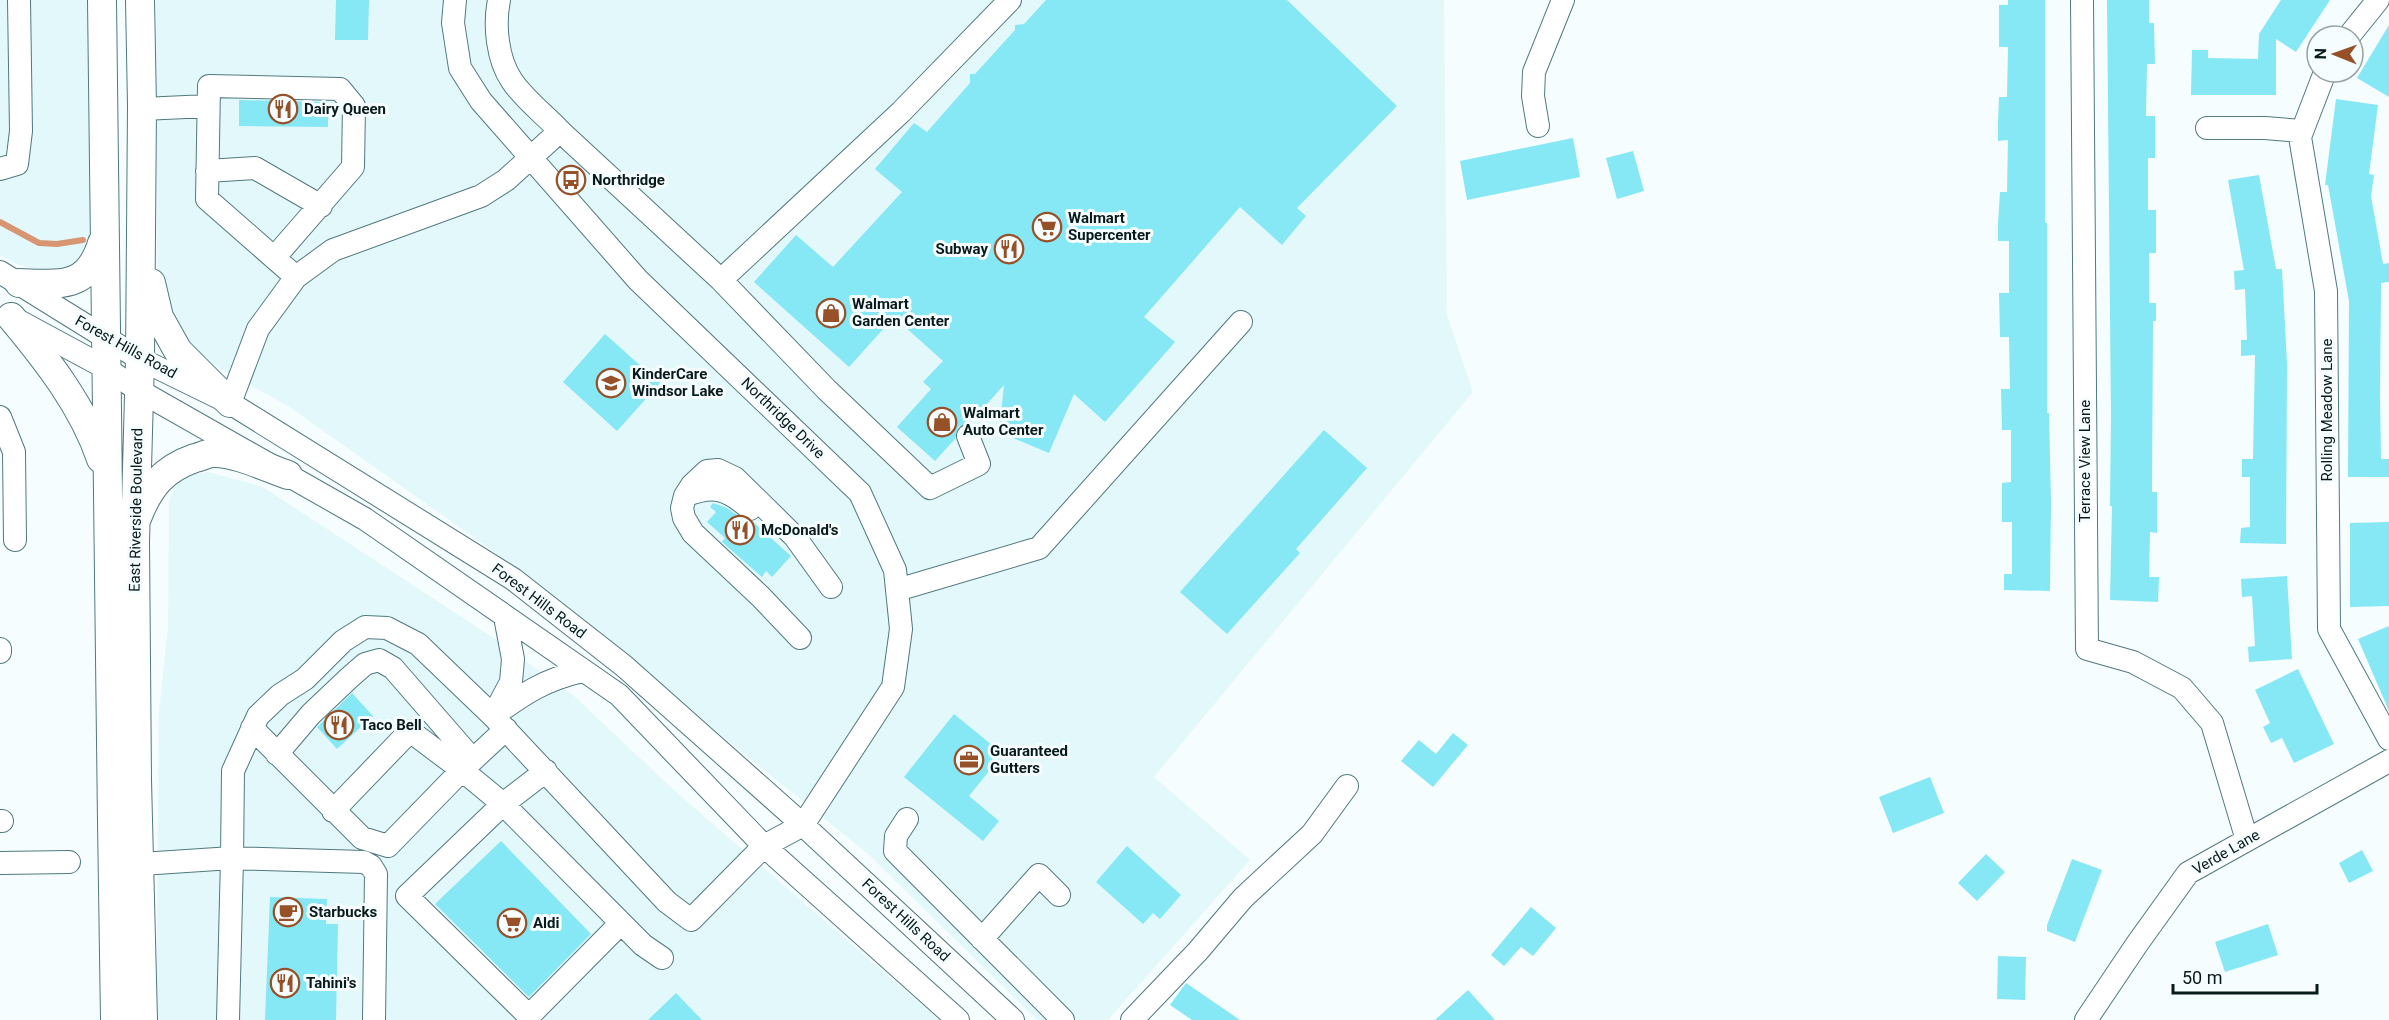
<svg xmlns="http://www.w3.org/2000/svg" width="2389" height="1020" font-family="Roboto,sans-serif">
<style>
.built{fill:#e3f8fb}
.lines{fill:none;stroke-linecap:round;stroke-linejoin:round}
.stream{stroke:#d79571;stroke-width:6}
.building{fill:#86e7f5}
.minor-casing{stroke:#50797f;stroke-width:24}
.major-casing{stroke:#50797f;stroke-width:30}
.minor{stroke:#fff;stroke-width:22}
.major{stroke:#fff;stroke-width:28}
.labels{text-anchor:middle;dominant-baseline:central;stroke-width:6;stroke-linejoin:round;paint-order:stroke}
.poi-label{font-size:15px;font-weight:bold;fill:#091a1c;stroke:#f5fdff;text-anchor:start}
.street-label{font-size:15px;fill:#091a1c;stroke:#f5fdff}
</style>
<rect width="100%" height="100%" fill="#f5fdff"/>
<path class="built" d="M0 0H95L94 246 88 265 50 275 15 263 0 255Z
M156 0H1444L1447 315 1473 392 1154 777 1250 860 1108 1020H1037L868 854 496 553 288 406 217 367 191 345 172 320 157 273Z
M208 472 263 487 495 639 574 696 676 792 939 1020H156L159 711 168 627 169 500 179 478Z"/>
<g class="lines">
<path class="stream" d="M0 222 39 243 57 244 83 240"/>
</g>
<path class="building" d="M336 0H369L368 40H335Z
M1046 0H1287L1397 106 1297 208 1306 216 1282 245 1240 207 1144 317 1175 342 1105 422 1074 394 1049 453 999 432 1004 385 970 423 958 427 955 439 935 461 897 427 931 389 923 382 943 361 894 317 849 367 754 282 796 235 833 267 902 192 875 169 914 123 927 132 970 83V74H975L1015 30V25L1024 24Z
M2008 0H2045V223H2047V413H2049L2051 503 2050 591 2004 590V574H2012V522H2002V483L2011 482V430H2002L2001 389H2010L2009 337H2000L1999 293H2009V241H1998V224L2000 192H2007L2008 140 1998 141V123L1999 97H2007L2008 47H1999V5H2008Z
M2107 0H2149V23H2154L2155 64H2147L2146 116H2155V158H2148V210H2156V253H2149V303H2156V321H2153L2152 492H2157V533L2150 532 2149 577H2159L2158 602 2110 600 2112 506H2110L2111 416Z
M2281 0H2330L2296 52 2276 39V95H2191L2192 50H2208V58L2258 59 2259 34Z
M2389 25V97L2357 78Z
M2336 99 2378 105 2369 174 2374 175 2371 196 2383 264 2389 263V282L2381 283 2380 396 2381 459H2389V477H2348L2349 301 2328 185H2325Z
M239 100 328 102V127L239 126Z
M1573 138 1580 177 1467 200 1460 161Z
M1633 151 1644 191 1617 199 1606 158Z
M2259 175 2276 269H2282L2287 364 2286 544 2240 543 2241 528 2250 527V477H2242V459H2253L2255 355 2241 356V340H2247L2245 289 2235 290 2234 271 2244 270 2228 180Z
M605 334 660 383 617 431 563 382Z
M1324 430 1367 468 1296 549 1300 553 1227 634 1180 592Z
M713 503 727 508 747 522H753L791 556 772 577 766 571 762 577 722 542 725 538 707 522 716 512 710 507Z
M2389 522V606L2350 607V523Z
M2287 576 2292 659 2249 662 2248 647 2255 646 2252 596 2242 597 2241 579Z
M2389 626V711L2358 639Z
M2298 669 2334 744 2294 763 2282 738 2271 743 2263 727 2270 723 2255 690Z
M352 693 373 716 337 749 317 727Z
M954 714 1003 754 969 796 999 821 983 841 904 777Z
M1453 733 1468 745 1433 787 1401 761 1419 740 1436 754Z
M1930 777 1944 813 1893 833 1879 797Z
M501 841 591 934 529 997 435 904Z
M1127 846 1181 895 1160 919 1153 913 1143 924 1096 882Z
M2362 850 2373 871 2349 883 2339 863Z
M1986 854 2005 872 1977 901 1958 883Z
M2072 859 2102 870 2075 942 2047 931V925Z
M270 897 327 899 326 924H338L336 1020H265Z
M1531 907 1556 928 1533 956 1521 947 1504 966 1491 955Z
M2268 924 2278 955 2225 972 2215 942Z
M1998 956 2026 957 2025 1000 1997 999Z
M1186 983 1240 1020H1192L1170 1005Z
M1468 990 1495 1020H1435Z
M676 993 702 1020H648Z"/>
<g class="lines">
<g class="minor-casing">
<path id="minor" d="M499 0C494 25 497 59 512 81 524 99 545 115 560 131
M2082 0 2087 649 2133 662 2182 688 2212 723 2247 840
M2349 36 2378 0
M2325 72 2300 137 2326 291 2329 629 2389 739
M142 109 208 106
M1538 126 1533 96 1534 72 1563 0
M2207 128H2265L2302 131
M0 169 17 164 21 131 19 0
M207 171 255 168 321 206
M274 258 353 167 354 106 340 89 209 86 207 199 296 277
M0 272 140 359 230 403 513 579 624 666 803 825 1013 1020
M721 280 901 112 1010 0
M17 320 104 367 138 390 365 519 619 695 764 846 958 1020
M230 403 258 329 296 277 333 250 481 196 506 180 560 131 721 280 827 390 930 488 979 464 968 436
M0 417 14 452 15 540
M685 496C714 484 728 489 750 509
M897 590 1039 548 1241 322
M505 617 513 659 511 682 493 716C525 693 544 680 582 671
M800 638 761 597 693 533 684 518 682 508 685 496 692 485 707 471 718 470 735 478 795 537 831 587
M0 649V652
M252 728 362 838 388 846 462 770 506 729
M277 754 311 714 349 678 365 664 379 660 393 668 473 760
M546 771 503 804 407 896 529 1016 621 923
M333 811 410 731 462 770 503 804 643 945 662 958
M907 819 896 836 895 851 1063 1020
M0 821H2
M0 863 69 862
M141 864 232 858 233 771 258 716 280 695 305 679 343 641 365 627 387 628 418 644 493 716 667 902 691 920 764 846 803 825 893 687 901 629 895 570 860 493 638 280 481 101 460 68 453 23 455 0
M982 939 1039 875 1059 895
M228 1020 232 858 364 862 371 866 376 874 374 1020
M1132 1020 1198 951 1243 898 1312 834 1347 786
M2086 1020 2137 944 2188 873 2389 761"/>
</g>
<g class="major-casing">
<path id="major" d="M102 0C104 340 110 680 115 1020
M140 0 142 106 140 359 135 542 137 780 143 1020
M19 283C60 284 88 290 102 243
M151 283 159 317 178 351 230 403
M11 317C47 360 83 406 101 459
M137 518C149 487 163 469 195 458 201 457 207 453 213 453 235 452 267 468 288 475"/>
</g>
<use href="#minor" class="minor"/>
<use href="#major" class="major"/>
</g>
<defs>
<g id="restaurant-ring" transform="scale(1.5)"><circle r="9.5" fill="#f5fdff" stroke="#975129" stroke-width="1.5"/><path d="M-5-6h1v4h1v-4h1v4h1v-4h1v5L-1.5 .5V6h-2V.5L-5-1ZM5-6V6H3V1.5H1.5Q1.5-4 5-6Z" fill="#975129"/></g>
<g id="bus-ring" transform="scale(1.5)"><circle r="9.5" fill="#f5fdff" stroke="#975129" stroke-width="1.5"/><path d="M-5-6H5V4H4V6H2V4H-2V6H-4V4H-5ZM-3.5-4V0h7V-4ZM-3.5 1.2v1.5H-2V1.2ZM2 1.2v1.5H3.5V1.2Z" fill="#975129"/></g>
<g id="supermarket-ring" transform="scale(1.5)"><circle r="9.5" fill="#f5fdff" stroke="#975129" stroke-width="1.5"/><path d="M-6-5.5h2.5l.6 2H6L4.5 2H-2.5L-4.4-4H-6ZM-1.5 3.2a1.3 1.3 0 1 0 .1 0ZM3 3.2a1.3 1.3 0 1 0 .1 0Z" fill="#975129"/></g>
<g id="shop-ring" transform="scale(1.5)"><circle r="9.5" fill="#f5fdff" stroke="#975129" stroke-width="1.5"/><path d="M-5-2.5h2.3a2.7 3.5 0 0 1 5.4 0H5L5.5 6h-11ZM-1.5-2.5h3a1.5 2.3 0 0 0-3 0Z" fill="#975129"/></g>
<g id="school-ring" transform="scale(1.5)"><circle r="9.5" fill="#f5fdff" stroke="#975129" stroke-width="1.5"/><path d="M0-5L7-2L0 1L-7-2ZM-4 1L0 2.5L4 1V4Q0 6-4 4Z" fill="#975129"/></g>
<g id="office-ring" transform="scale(1.5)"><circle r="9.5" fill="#f5fdff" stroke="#975129" stroke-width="1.5"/><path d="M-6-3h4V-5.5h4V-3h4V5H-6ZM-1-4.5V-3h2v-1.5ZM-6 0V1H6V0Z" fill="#975129"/></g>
<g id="cafe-ring" transform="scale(1.5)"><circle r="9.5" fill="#f5fdff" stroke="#975129" stroke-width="1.5"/><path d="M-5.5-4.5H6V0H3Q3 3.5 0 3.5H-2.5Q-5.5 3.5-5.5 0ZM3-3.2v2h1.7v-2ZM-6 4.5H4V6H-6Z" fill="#975129"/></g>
</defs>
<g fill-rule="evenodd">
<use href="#restaurant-ring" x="283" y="109"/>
<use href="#bus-ring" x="571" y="180"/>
<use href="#supermarket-ring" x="1047" y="227"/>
<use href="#restaurant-ring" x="1009" y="249"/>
<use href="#shop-ring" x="831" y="313"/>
<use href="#school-ring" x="611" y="383"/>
<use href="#shop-ring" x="942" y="422"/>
<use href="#restaurant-ring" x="740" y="530"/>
<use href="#restaurant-ring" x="339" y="725"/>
<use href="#office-ring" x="969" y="760"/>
<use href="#cafe-ring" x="288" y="912"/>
<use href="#supermarket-ring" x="512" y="923"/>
<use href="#restaurant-ring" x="285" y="983"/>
</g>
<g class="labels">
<g class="poi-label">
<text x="304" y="109">Dairy Queen</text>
<text x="592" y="180">Northridge</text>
<text x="1068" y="218">Walmart<tspan x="1068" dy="17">Supercenter</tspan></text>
<text x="988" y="249" text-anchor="end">Subway</text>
<text x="852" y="304">Walmart<tspan x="852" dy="17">Garden Center</tspan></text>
<text x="632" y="374">KinderCare<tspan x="632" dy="17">Windsor Lake</tspan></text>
<text x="963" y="413">Walmart<tspan x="963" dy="17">Auto Center</tspan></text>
<text x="761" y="530">McDonald's</text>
<text x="360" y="725">Taco Bell</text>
<text x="990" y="751">Guaranteed<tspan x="990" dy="17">Gutters</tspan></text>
<text x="309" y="912">Starbucks</text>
<text x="533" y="923">Aldi</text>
<text x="306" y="983">Tahini's</text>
</g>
<g class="street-label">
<text transform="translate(126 347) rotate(29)">Forest Hills Road</text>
<text transform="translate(2327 410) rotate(-90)">Rolling Meadow Lane</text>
<text transform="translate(783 418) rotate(44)">Northridge Drive</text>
<text transform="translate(2085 461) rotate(-90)">Terrace View Lane</text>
<text transform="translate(136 510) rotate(-89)">East Riverside Boulevard</text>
<text transform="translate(539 601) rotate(37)">Forest Hills Road</text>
<text transform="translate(2226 852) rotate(-30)">Verde Lane</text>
<text transform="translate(906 920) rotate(43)">Forest Hills Road</text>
</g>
</g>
<g transform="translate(2335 54) rotate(271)"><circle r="28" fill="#f5fdff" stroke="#97a2a4" stroke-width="1.5"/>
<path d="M0-4.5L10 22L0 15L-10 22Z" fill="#975129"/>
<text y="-9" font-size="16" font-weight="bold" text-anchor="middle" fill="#091a1c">N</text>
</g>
<path d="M2173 984v9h144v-9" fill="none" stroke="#091a1c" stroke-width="3"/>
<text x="2182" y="984" font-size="18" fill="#091a1c" stroke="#f5fdff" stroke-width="4.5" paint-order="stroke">50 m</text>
</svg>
